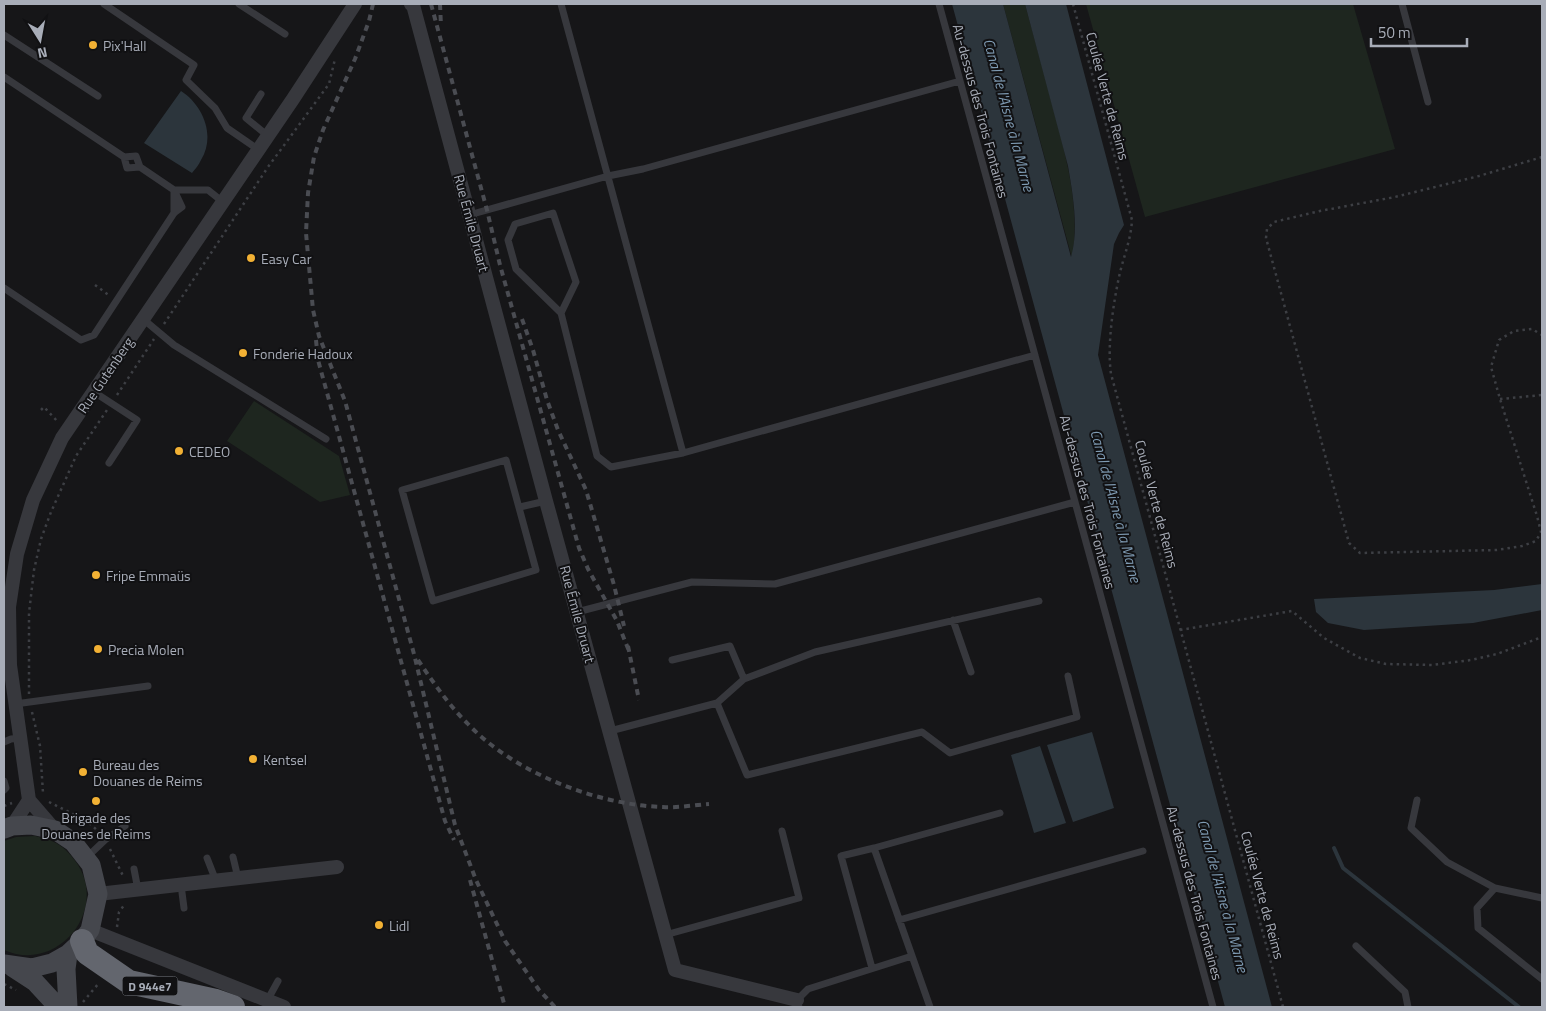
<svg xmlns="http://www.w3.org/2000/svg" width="1546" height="1011" font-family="'Titillium Web',sans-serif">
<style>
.green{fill:#1e261f}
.water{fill:#2c353c}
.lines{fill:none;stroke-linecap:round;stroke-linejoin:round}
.stream{stroke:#2c353c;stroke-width:4}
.path{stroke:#3d3f44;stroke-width:2.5;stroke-dasharray:2.5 4;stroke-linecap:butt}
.lane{stroke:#37383d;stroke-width:7}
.street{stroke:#37383d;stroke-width:14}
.secondary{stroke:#45474d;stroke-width:19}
.highway{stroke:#63666e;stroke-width:24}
.rail{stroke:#4a4c52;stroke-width:4;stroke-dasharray:6 5;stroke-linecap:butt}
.poi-dot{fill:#f2b134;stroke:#111113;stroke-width:2}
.labels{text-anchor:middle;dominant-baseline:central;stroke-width:4;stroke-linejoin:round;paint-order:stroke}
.shield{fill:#111113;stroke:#7b7e86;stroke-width:1}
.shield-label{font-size:12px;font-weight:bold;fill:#a8adb8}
.poi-label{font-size:14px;fill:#a8adb8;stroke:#111113;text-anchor:start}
.street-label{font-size:14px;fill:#a8adb8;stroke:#111113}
.water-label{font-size:15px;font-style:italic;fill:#7f9bb3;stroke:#111113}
</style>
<rect width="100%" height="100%" fill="#161618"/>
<path class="green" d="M1003 4H1025C1034 37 1043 70 1052 104 1065 153 1081 206 1072 258Z
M1086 4H1353L1395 149 1145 217Z
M254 401 339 456 350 495 320 502 227 441Z
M35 836C41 838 48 839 54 842 63 846 70 854 76 862 110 910 57 974 4 950V841L16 837Z"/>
<path class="water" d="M952 4H1003L1071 257C1079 229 1073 195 1068 166L1025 4H1066L1124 225 1119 233 1114 244 1098 355 1272 1007H1225Z
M181 91C203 105 216 136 201 160 199 165 195 169 192 173L144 143Z
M1542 584V610L1473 623 1364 630 1328 623 1316 612 1314 599 1494 590Z
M1092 732 1114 808 1073 822 1047 745Z
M1040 746 1066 823 1034 833 1011 755Z"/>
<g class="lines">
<path class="stream" d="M1334 848 1343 868 1519 1007"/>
<path class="path" d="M1073 4 1132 220C1131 240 1123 258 1119 277 1113 305 1107 346 1111 374L1283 1007
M1542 157 1479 176 1395 197 1320 211 1274 222 1267 229 1266 238 1349 543 1360 553 1497 550 1522 546 1536 541 1541 532 1537 516 1500 399 1491 367 1499 340 1514 331 1532 329 1542 335
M95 285 110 296
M164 324 268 167 329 84 335 59
M117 395 154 339
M1500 399 1542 395
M41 410 44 407 58 422
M1180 630 1292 611 1324 638 1360 658 1386 664 1432 665 1471 660 1497 654 1542 637
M29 694V613L34 570 41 539 51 512 76 456 107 410
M32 712 40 746 43 793
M49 802 87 821 99 832
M4 806 12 803
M110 849 124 878
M117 927 119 912 125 904
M4 984 16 990
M83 1002 99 983"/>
<path class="lane" d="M104 4 194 65 186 80 215 108 227 128 259 150
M239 4 285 34
M561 4 683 453
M939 4 1213 1007
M1402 4 1428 102
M4 35 98 96
M4 77 124 157 136 156 140 167 174 190H208L223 202
M261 94 246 118 268 136
M124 157 127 168 140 167
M174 213V191
M469 215 608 176 643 169 960 81
M4 288 81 340 94 335 174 213 182 207 174 190
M561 313 576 282 553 213 515 224 508 240 516 269 561 313 597 456 611 467 683 453 1035 355
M143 319 174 345 326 439
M94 392 137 420 109 463
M506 460 536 570 433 601 402 490Z
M520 507 546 501
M577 612 692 582 775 584 1075 502
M953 620 971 672
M672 660 730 646 744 679
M717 703 744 679 815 652 1039 601
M15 704 148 686
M610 731 717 703 747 775 922 732 950 753 1077 717 1068 676
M4 742 11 739 21 738
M4 781 6 788 4 790
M1417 800 1411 828 1447 862 1495 888 1542 898
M233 857 238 878
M86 858 105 840 125 826
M207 858 216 881
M134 869 138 890
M181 885 184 908
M1495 888 1477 908 1478 928 1542 979
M899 920 1143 851
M665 935 799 898 782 831
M1356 946 1405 992 1408 1007
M872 968 841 856 874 848
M267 1001 278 981
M799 1007 797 1000 808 989 912 956
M930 1007 874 848 1000 813"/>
<path class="street" d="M411 4 413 5 546 501 675 970 797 1000
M12 826 29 800
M55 830 29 800 10 665 9 607 17 554 33 500 62 438 293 99 355 4
M98 894 337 867
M90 930 284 1007"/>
<path class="secondary" d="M4 829 12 826 31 825 55 830 73 842 91 865 98 894 90 930 82 941 68 954 52 963 32 968 4 964
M12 967 35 982 58 1007
M68 1007 66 969 68 954"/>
<path class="highway" d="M82 941 87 953 129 982 216 1001 233 1007"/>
<path class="rail" d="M373 4 369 21 355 59 323 130 314 157 308 193 306 233 313 310 319 336 345 401 414 654 455 825 476 880 505 941 539 990 555 1007
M431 4 487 210 500 265 579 548 588 569 617 621 629 651
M440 4 441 26
M522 319 533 350 547 400 558 430 586 490 614 585 624 626
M316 340 318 360 445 821 454 840
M628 646 639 700
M418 660C433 682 448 704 467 723 513 772 596 805 663 807 678 808 694 805 709 804
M470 880 505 1007"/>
</g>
<g class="poi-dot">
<circle cx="93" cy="45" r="5"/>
<circle cx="251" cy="258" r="5"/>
<circle cx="243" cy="353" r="5"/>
<circle cx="179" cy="451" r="5"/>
<circle cx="96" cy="575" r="5"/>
<circle cx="98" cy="649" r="5"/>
<circle cx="253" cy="759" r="5"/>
<circle cx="83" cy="772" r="5"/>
<circle cx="96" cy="801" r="5"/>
<circle cx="379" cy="925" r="5"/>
</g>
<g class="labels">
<rect class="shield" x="122.5" y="976.5" width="55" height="19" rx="4"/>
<g class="shield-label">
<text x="150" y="986">D 944e7</text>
</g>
<g class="poi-label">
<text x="103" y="45">Pix'Hall</text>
<text x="261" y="258">Easy Car</text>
<text x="253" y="353">Fonderie Hadoux</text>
<text x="189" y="451">CEDEO</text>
<text x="106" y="575">Fripe Emmaüs</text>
<text x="108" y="649">Precia Molen</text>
<text x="263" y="759">Kentsel</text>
<text x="93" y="764">Bureau des<tspan x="93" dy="16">Douanes de Reims</tspan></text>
<text x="96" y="817" text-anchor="middle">Brigade des<tspan x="96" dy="16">Douanes de Reims</tspan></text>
<text x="389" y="925">Lidl</text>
</g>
<g class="street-label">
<text transform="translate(1108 96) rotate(75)">Coulée Verte de Reims</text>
<text transform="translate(981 111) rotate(75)">Au-dessus des Trois Fontaines</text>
<text transform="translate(472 223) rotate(75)">Rue Émile Druart</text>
<text transform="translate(105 375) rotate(-56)">Rue Gutenberg</text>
<text transform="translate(1088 502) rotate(75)">Au-dessus des Trois Fontaines</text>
<text transform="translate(1157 504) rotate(75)">Coulée Verte de Reims</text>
<text transform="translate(578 614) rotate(75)">Rue Émile Druart</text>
<text transform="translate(1195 893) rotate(75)">Au-dessus des Trois Fontaines</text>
<text transform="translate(1263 895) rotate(75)">Coulée Verte de Reims</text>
</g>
<g class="water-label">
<text transform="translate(1009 115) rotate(75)">Canal de l'Aisne à la Marne</text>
<text transform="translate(1116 506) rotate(75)">Canal de l'Aisne à la Marne</text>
<text transform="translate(1223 896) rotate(75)">Canal de l'Aisne à la Marne</text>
</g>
</g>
<rect width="1546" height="1011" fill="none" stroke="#a8adb8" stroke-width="10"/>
<g transform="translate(40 40) rotate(169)" stroke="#111113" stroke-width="4" paint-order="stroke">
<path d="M0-4L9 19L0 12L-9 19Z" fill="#a8adb8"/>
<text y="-8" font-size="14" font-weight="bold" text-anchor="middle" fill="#a8adb8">N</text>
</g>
<path d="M1371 38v8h96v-8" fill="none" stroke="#a8adb8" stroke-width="2.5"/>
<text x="1378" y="38" font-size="15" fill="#a8adb8" stroke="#111113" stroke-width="4" paint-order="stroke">50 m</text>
</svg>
